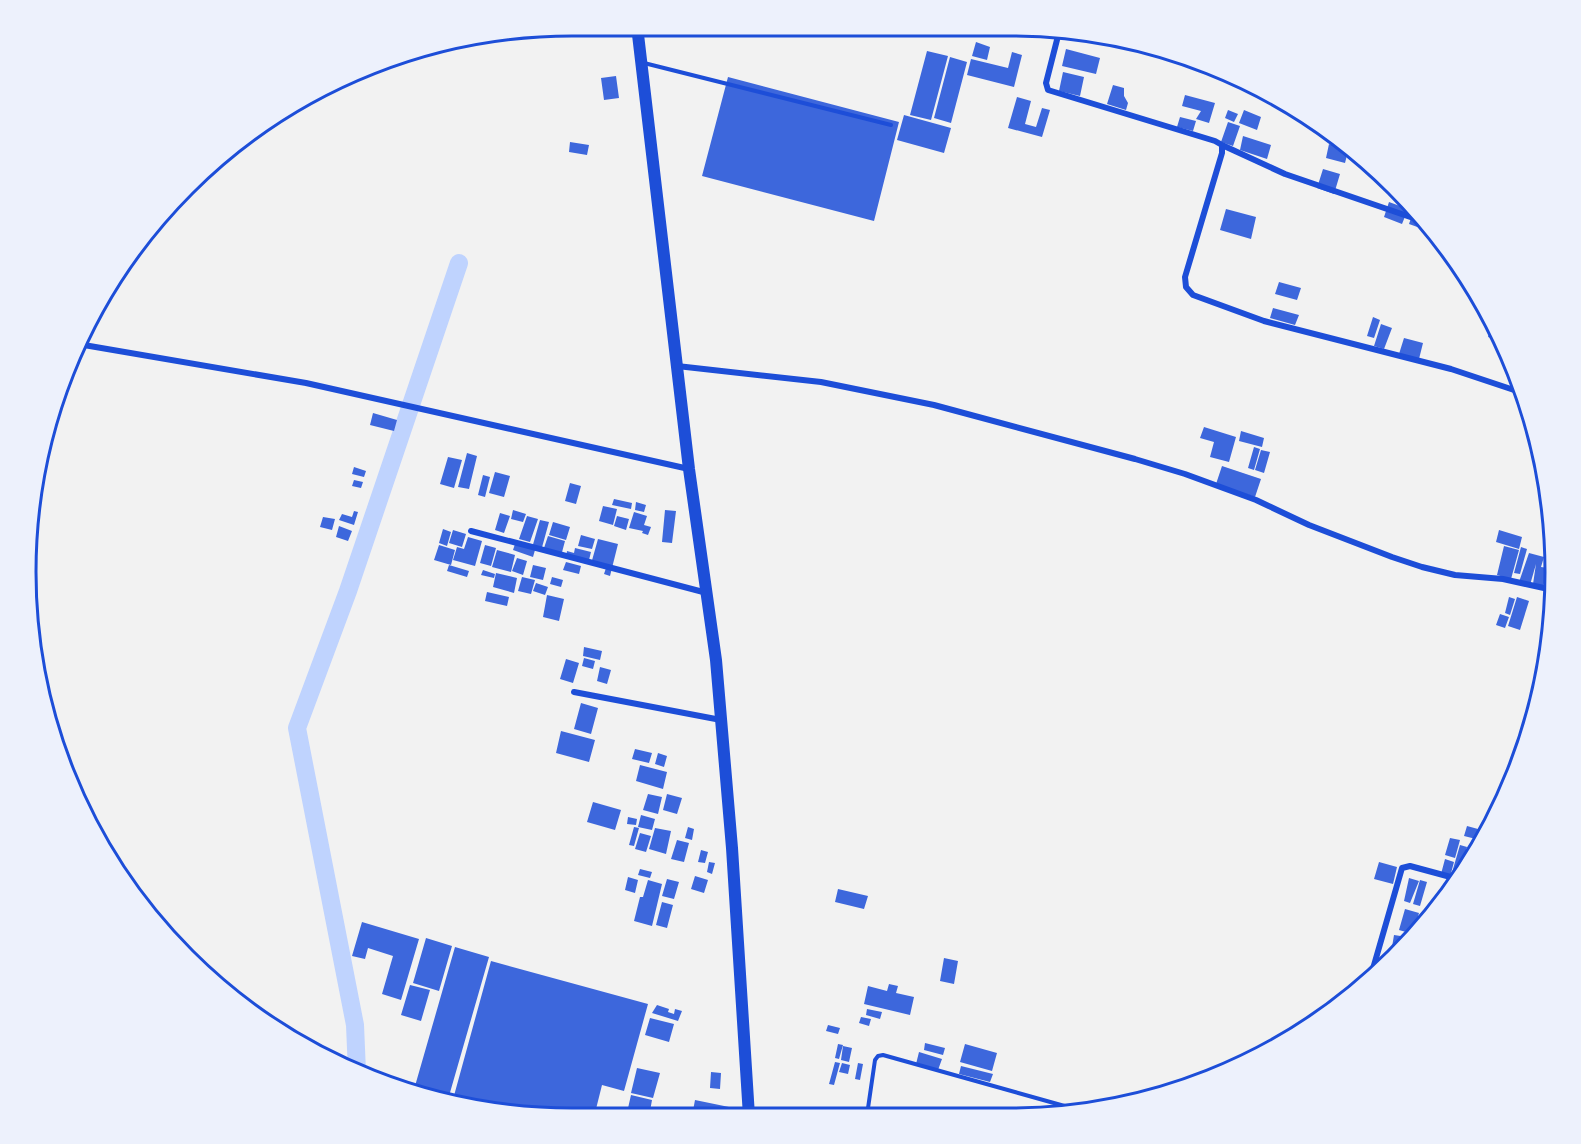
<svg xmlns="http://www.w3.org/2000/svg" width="1581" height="1144" font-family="Commissioner,sans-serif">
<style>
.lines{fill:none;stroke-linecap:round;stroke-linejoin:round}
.canal{stroke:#bfd3fe;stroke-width:18}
.building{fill:#3d67dc}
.service{stroke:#1d4ed8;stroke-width:4}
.minor{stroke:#1d4ed8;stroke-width:6}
.primary{stroke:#1d4ed8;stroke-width:12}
.rim{fill:none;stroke:#1d4ed8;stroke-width:3}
</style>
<rect width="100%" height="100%" fill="#f2f2f2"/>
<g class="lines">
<path class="canal" d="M357 1072 355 1025 297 728 348 591 459 263"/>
</g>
<path class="building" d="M976 42 990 47 987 60 972 56Z
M1066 49 1100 58 1096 74 1062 66Z
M927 51 948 56 931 120 910 115Z
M1012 52 1022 55 1014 87 967 75 971 59 1008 68Z
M950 57 967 62 951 123 934 118Z
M1063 72 1084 77 1080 96 1059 91Z
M616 76 619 98 604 100 601 78Z
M728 77 899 122 874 221 702 176Z
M1113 85 1124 88V96L1128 103 1126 110 1107 104Z
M1185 95 1215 103 1209 123 1196 119 1201 111 1182 106Z
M1017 97 1031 101 1025 124 1036 127 1042 108 1050 110 1042 137 1008 128Z
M1228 110 1238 114 1234 122 1225 118Z
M1244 110 1261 117 1257 130 1239 123Z
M904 115 951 128 944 153 897 140Z
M1180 117 1196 121 1193 131 1177 127Z
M1228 122 1240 126 1233 146 1221 142Z
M1243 136 1271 145 1267 159 1240 150Z
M570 142 589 145 587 155 569 152Z
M1329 144 1348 151 1345 163 1326 158Z
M1323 169 1340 174 1334 194 1317 188Z
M1389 202 1408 209 1402 224 1384 217Z
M1226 209 1256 217 1251 239 1220 230Z
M1413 212 1425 223 1423 229 1409 224Z
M1279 282 1301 288 1297 300 1275 294Z
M1273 308 1299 315 1295 325 1270 318Z
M1373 317 1380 320 1374 338 1367 336Z
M1493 321 1502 337 1500 341 1488 337Z
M1381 324 1392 328 1384 349 1374 346Z
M1404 338 1423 343 1419 359 1399 354Z
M373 413 397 420 394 431 370 425Z
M1204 427 1236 437 1229 462 1210 457 1214 442 1200 438Z
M1241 431 1264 438 1262 447 1239 441Z
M1254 447 1260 449 1254 470 1248 468Z
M1261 450 1270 452 1264 473 1255 470Z
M467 453 477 456 469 489 458 487Z
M448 457 462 460 454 488 440 484Z
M1222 466 1261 479 1255 497 1216 484Z
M354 467 366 471 364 477 352 474Z
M495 472 510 476 504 497 489 493Z
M483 475 490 477 485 497 478 495Z
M354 480 363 482 361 488 352 486Z
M570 483 581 486 576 504 565 501Z
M614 499 632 503 631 509 612 505Z
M636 502 646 505 644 512 635 510Z
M603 506 617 509 613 525 599 521Z
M513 510 526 514 523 522 511 519Z
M665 510 676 511 672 543 662 542Z
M354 511 358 512 354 525 339 520 342 514 352 517Z
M634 512 647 516 644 525 651 527 648 535 642 533 643 531 629 528Z
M500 513 510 516 504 533 495 530Z
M527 516 538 519 530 542 519 539Z
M617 516 629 519 626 530 614 526Z
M323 517 335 519 332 530 320 527Z
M540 520 549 522 541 551 532 548Z
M553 522 570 527 566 540 549 535Z
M339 526 352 531 348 541 336 537Z
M443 529 451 532 447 546 439 543Z
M453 530 466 534 462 547 449 543Z
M1499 530 1522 537 1519 549 1496 542Z
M581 535 595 539 592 549 578 546Z
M548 536 565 541 561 556 543 551Z
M468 537 482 541 475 566 453 560 457 547 464 549Z
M598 539 618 544 610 576 604 574 606 568 591 564Z
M515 544 535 550 533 557 513 550Z
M439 545 455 550 451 565 434 560Z
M485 545 496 548 491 566 480 563Z
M1504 546 1519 550 1511 579 1497 575Z
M1521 547 1527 549 1520 574 1514 573Z
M575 548 591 552 588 564 566 558 567 551 574 553Z
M497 550 515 555 511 572 492 567Z
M1529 553 1544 557 1541 567 1548 568 1543 587 1533 584 1536 564 1530 585 1519 582Z
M517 558 527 561 523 575 512 571Z
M566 562 581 566 579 574 563 570Z
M449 565 469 571 467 577 447 571Z
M533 565 546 568 543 580 530 577Z
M483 570 495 574 494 578 481 575Z
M496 573 517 578 514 593 493 587Z
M522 577 535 580 531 594 518 591Z
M552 577 563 580 561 587 550 584Z
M536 583 548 587 545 595 533 591Z
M487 592 509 597 507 606 485 601Z
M547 595 564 599 559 621 543 617Z
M1509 597 1515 599 1510 615 1505 613Z
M1517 597 1529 601 1520 630 1508 626Z
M1500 614 1509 617 1505 628 1496 625Z
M584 647 602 651 600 660 583 656Z
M584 658 595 661 593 669 582 666Z
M566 659 579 663 573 683 560 679Z
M600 667 611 670 607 684 597 681Z
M581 703 598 708 591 734 574 729Z
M561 731 595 740 589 762 556 753Z
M635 749 652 753 649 763 632 759Z
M658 753 667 756 664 767 655 764Z
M640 765 667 772 663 789 636 781Z
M648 794 662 797 658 814 643 810Z
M667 794 682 798 677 814 663 810Z
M593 802 621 810 615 830 587 822Z
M641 815 655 819 652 830 638 827Z
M628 817 637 819 636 825 627 824Z
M1467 826 1478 829 1476 839 1464 836Z
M634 827 639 828 634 846 629 845Z
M688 827 694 829 692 840 685 838Z
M655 828 671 831 666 854 649 849Z
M640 833 651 836 646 852 635 849Z
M1450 838 1460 840 1455 858 1445 855Z
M677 840 689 843 684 862 671 859Z
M1475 841 1483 843 1478 851 1473 849Z
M1460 845 1467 847 1458 878 1451 876Z
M701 850 708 852 705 863 698 862Z
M1445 859 1454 862 1450 877 1441 874Z
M709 862 715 863 712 874 707 872Z
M1379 862 1397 867 1393 884 1374 879Z
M640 869 652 872 650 878 638 875Z
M695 876 708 880 704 893 691 889Z
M628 877 638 880 635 893 625 890Z
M1409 878 1419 881 1410 903 1404 901Z
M667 879 679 882 674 899 662 896Z
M648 880 662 884 652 926 634 921 640 897H643Z
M1420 880 1427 882 1420 906 1413 904Z
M838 889 868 896 864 909 835 902Z
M662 902 673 905 667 928 656 925Z
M1405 909 1419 913 1413 934 1399 930Z
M362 922 419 939 401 1000 382 994 393 956 368 948 365 959 352 956Z
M1394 935 1407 937 1406 945 1396 954 1391 953Z
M426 938 452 946 439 991 413 983Z
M455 947 489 957 447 1103 430 1100 413 1093Z
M944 958 958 961 954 984 940 981Z
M491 961 648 1004 624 1091 602 1085 594 1117H536L452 1103Z
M889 984 898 986 896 993 914 997 910 1015 864 1004 868 986 887 991Z
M410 985 430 990 421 1021 401 1015Z
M657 1005 669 1009 668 1012 674 1014 675 1009 682 1011 678 1021 652 1013Z
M867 1009 882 1012 880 1019 866 1015Z
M861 1017 871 1019 869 1026 859 1023Z
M650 1018 674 1024 669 1042 645 1035Z
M828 1025 840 1028 838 1034 826 1031Z
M925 1043 945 1048 943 1055 924 1050Z
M838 1044 843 1045 839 1059 835 1058Z
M965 1044 997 1053 992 1071 960 1062Z
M843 1046 852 1048 849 1062 841 1060Z
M919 1052 942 1059 938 1070 916 1064Z
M835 1062 840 1063 834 1085 829 1084Z
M842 1063 850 1065 848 1074 839 1072Z
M858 1063 863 1064 860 1080 855 1079Z
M961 1066 993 1074 990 1082 959 1074Z
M637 1068 660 1073 653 1098 631 1093Z
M711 1072 721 1073 720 1089 710 1088Z
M631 1095 652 1100 649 1117H626Z
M695 1100 729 1107 727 1116H692Z"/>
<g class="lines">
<path class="service" d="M644 63 891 125
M867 1115 875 1060 878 1056 883 1055 1086 1112"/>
<path class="minor" d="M1059 32 1046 83 1048 90 1215 141 1222 145V153L1185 277 1186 287 1193 295 1264 321 1451 369 1523 393
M1222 145 1285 174 1422 221
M78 344 306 383 689 469
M677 366 821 382 934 405 1135 459 1185 474 1256 500 1309 525 1392 557 1422 567 1455 575 1503 579 1553 590
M471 531 707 593
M574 692 721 720
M1370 979 1402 868 1410 866 1458 879"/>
<path class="primary" d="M637 26 689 469 716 660 732 848 749 1116"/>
</g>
<path d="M0 0H1581V1144H0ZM572 36H1009A536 536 0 0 1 1545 572V572A536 536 0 0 1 1009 1108H572A536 536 0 0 1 36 572V572A536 536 0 0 1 572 36Z" fill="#edf1fc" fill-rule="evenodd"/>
<path class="rim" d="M572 36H1009A536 536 0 0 1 1545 572V572A536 536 0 0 1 1009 1108H572A536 536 0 0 1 36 572V572A536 536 0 0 1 572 36Z"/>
</svg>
